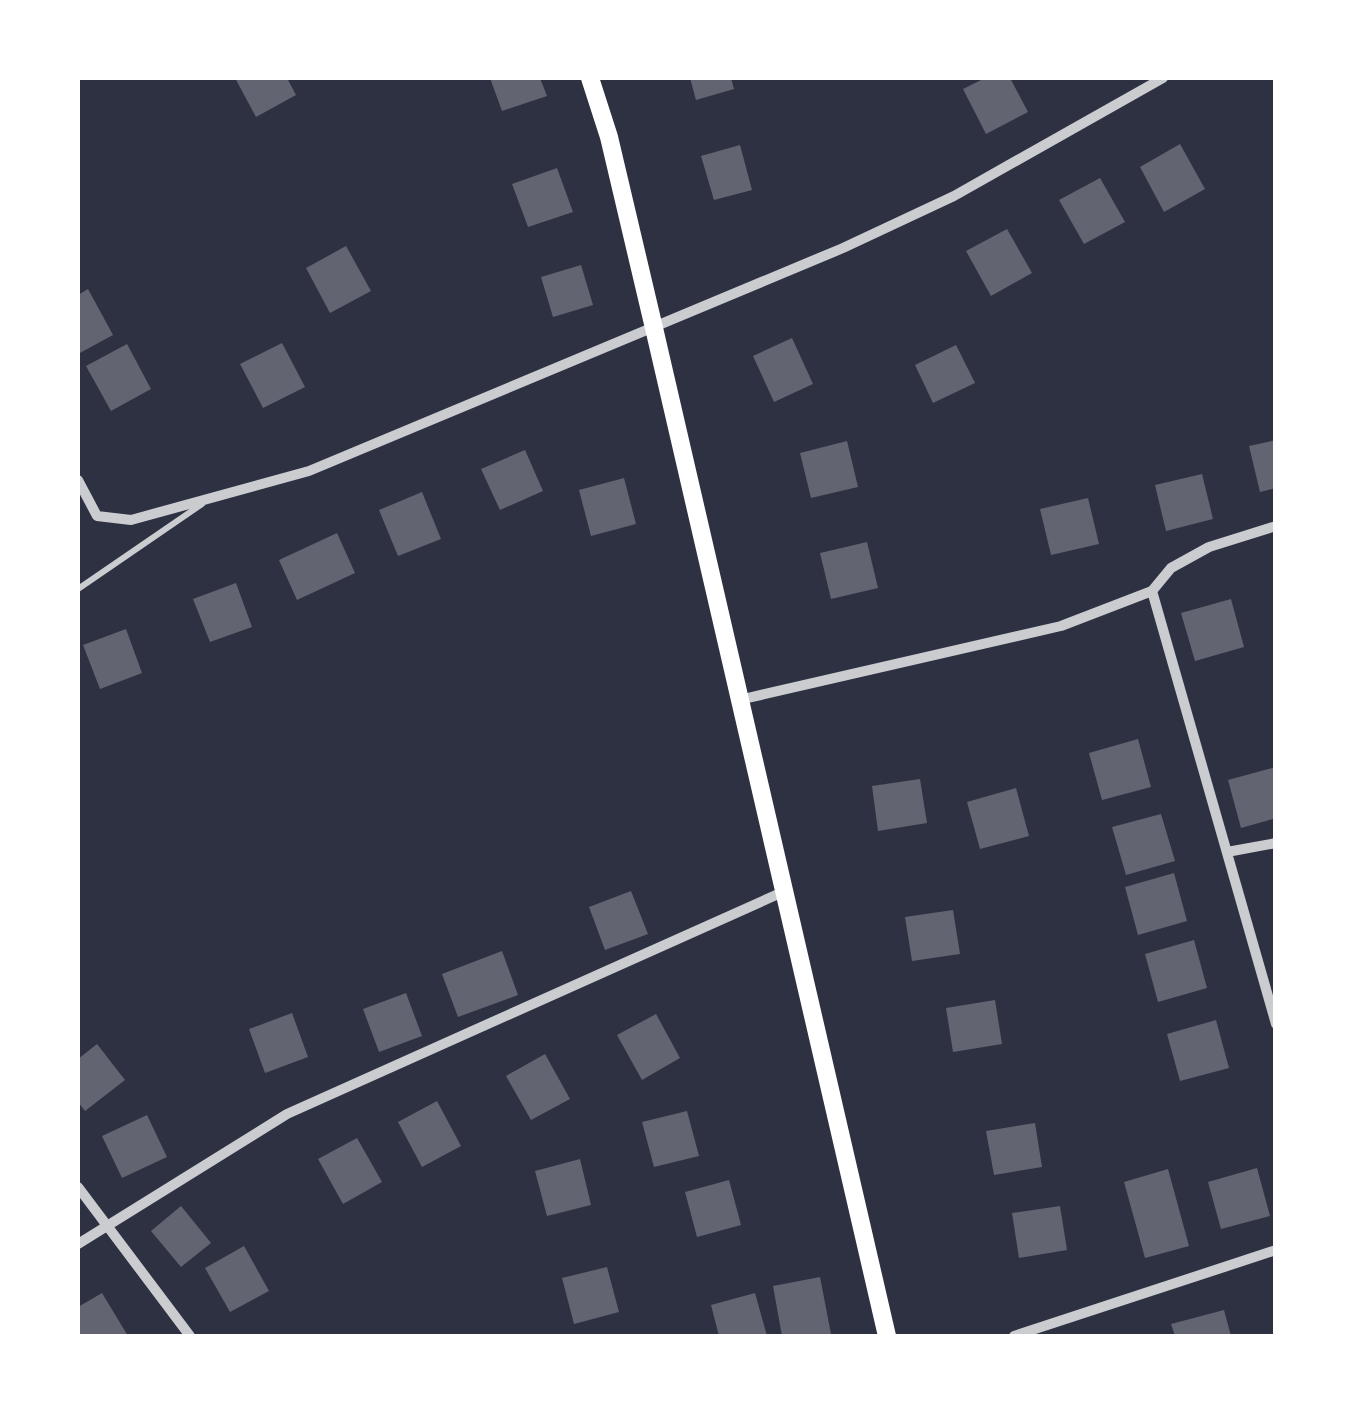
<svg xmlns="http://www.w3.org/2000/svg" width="1353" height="1414" font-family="'Libre Baskerville',serif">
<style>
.building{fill:#626471}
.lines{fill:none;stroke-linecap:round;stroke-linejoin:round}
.service{stroke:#caccd0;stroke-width:6}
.minor{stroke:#caccd0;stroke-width:10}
.secondary{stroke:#fff;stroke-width:18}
</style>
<rect width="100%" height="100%" fill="#2d3142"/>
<path class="building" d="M235 78H287L296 95 256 117Z
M490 78H540L547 96 502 111Z
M690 78H731L734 89 696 100Z
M985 78H1010L1028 112 986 134 963 89Z
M1180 144 1205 189 1164 212 1140 167Z
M740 145 752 190 714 200 701 156Z
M557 168 573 212 528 227 512 184Z
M1100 178 1125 222 1084 244 1059 200Z
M1007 229 1032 273 991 296 966 251Z
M346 246 371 291 330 313 306 268Z
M581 265 593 305 553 317 541 277Z
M88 289 113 335 78 354V295Z
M792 338 813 384 774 402 753 356Z
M282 343 305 387 263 408 240 364Z
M127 344 151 389 111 411 86 366Z
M956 345 975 383 933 403 915 365Z
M1276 440V488L1260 492 1249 446Z
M847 441 858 487 811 498 800 453Z
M525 450 543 491 500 510 481 469Z
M1202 474 1213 519 1166 531 1155 485Z
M624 478 636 524 591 536 579 490Z
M422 492 441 539 398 556 379 510Z
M1088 498 1099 544 1051 555 1040 509Z
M337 533 355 573 297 600 279 560Z
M867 542 878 588 831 599 820 553Z
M236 583 252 627 210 642 193 599Z
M1231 599 1244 647 1195 661 1181 613Z
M126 629 142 673 100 689 83 645Z
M1138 739 1151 787 1102 800 1089 753Z
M1276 767V818L1241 828 1228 780Z
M920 779 927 823 878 831 872 786Z
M1016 788 1029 836 980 849 967 802Z
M1161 814 1175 861 1126 875 1112 827Z
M1174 873 1187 921 1138 935 1125 887Z
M631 891 648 934 605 950 589 907Z
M953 910 960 954 912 961 905 917Z
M1194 940 1207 988 1158 1002 1145 954Z
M502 951 518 995 458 1017 442 974Z
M406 993 422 1036 379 1052 363 1009Z
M995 1000 1002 1044 953 1052 946 1008Z
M292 1013 308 1057 265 1073 249 1029Z
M656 1014 680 1058 642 1080 617 1035Z
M1216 1020 1229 1068 1180 1081 1167 1034Z
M97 1044 125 1080 85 1111 78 1102V1059Z
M545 1054 570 1099 531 1120 506 1076Z
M437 1101 461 1146 422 1167 398 1122Z
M687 1111 699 1156 654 1167 642 1122Z
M147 1115 167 1157 122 1178 102 1136Z
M1035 1123 1042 1167 994 1175 986 1131Z
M357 1138 382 1182 343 1204 318 1159Z
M580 1159 591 1205 547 1216 535 1171Z
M1257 1168 1270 1216 1221 1229 1208 1182Z
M1168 1169 1189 1246 1145 1258 1124 1182Z
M729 1180 741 1225 697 1237 685 1192Z
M181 1206 211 1243 181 1267 151 1231Z
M1060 1206 1067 1250 1019 1258 1012 1213Z
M244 1246 269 1291 230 1312 205 1268Z
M607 1267 619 1312 574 1324 562 1278Z
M820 1277 831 1334 782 1336 773 1286Z
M102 1293 128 1336H78V1307Z
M755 1293 767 1336H719L711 1305Z
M1224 1310 1231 1336H1175L1171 1324Z"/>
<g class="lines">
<path class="service" d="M78 589 202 504"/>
<path class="minor" d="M78 480 97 516 131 520 309 471 843 248 954 196 1163 78
M1152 591 1276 1024
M739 700 1061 626 1152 591 1171 568 1209 547 1276 526
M1227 852 1276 843
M78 1187 190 1336
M78 1244 287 1114 785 891
M1014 1336 1276 1250"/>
<path class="secondary" d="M590 78 609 137 654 328 887 1336"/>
</g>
<rect width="1353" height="1414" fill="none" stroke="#ffffff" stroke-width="160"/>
</svg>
